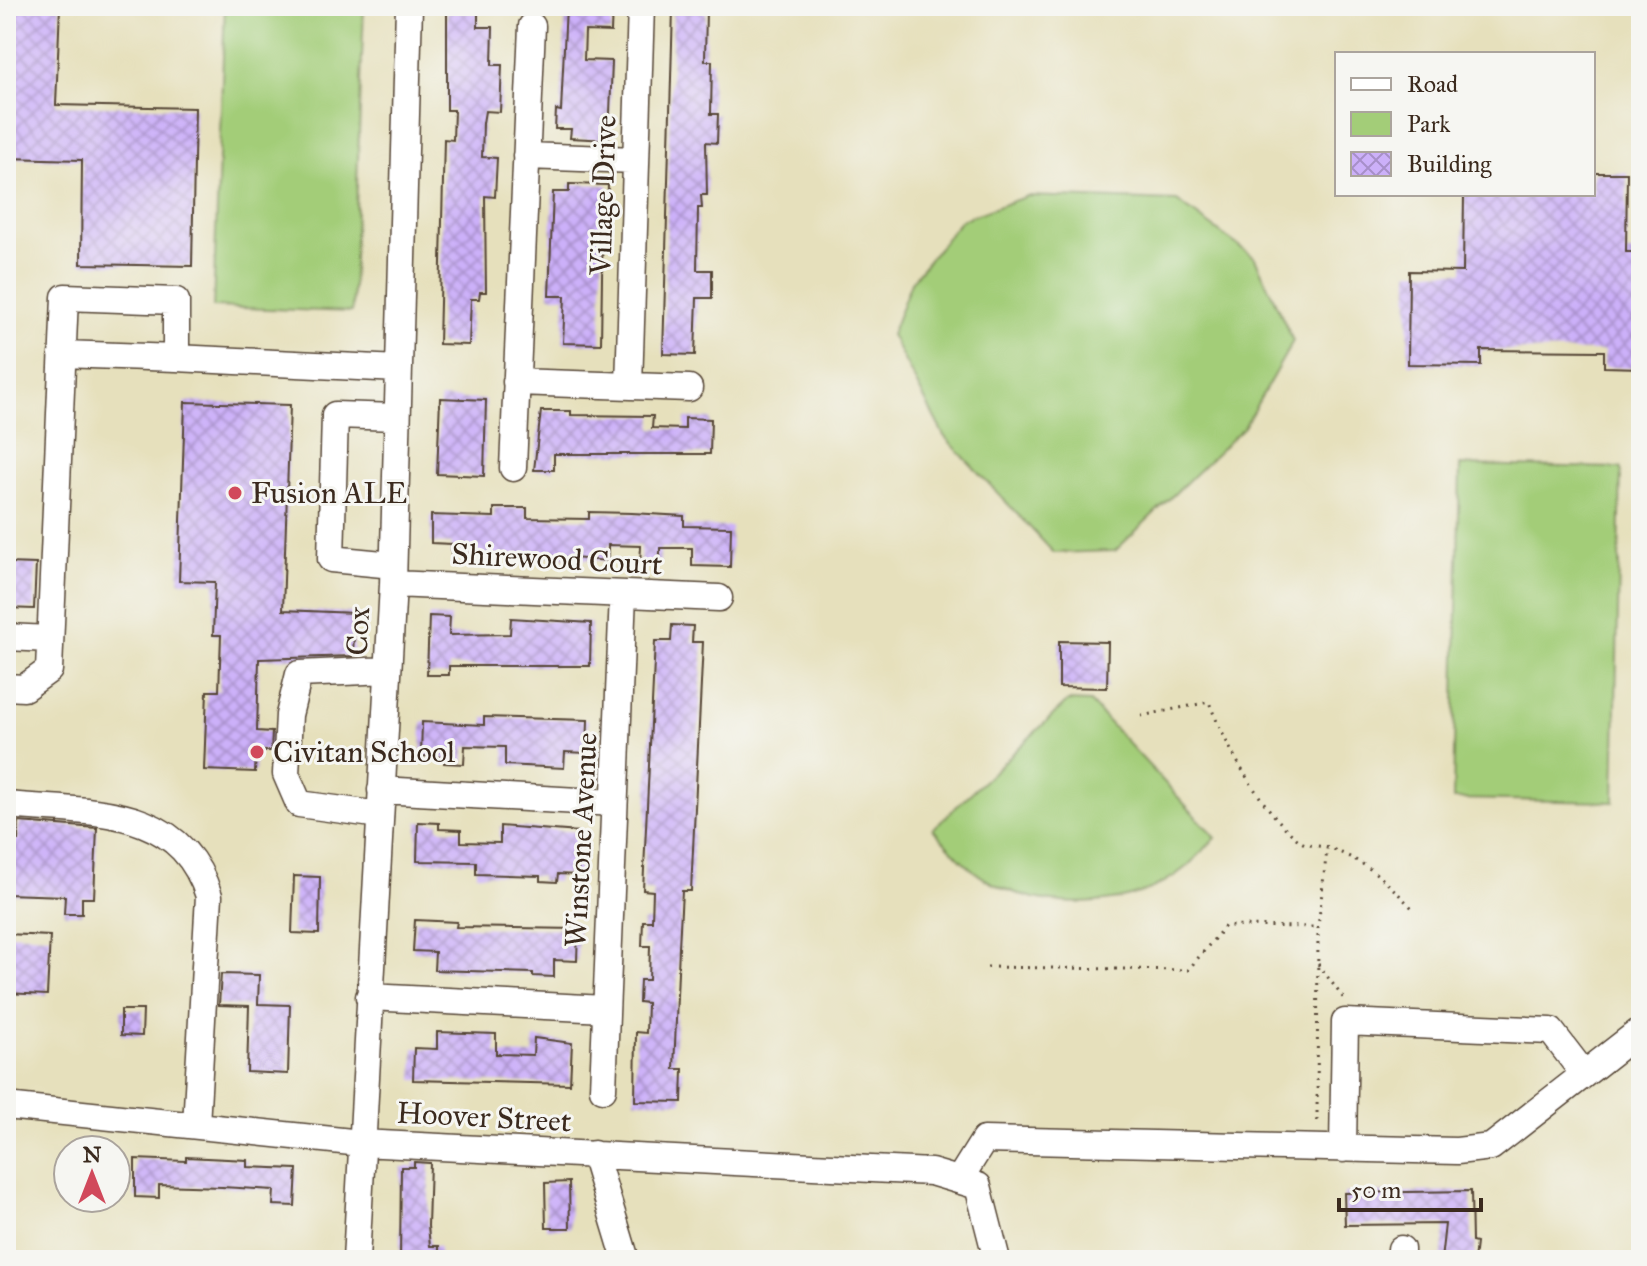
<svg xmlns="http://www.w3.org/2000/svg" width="1647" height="1266" font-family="'IM FELL Great Primer',serif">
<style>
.green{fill:#a3cd78;stroke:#6f7c4b;stroke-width:2}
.building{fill:url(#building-cross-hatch)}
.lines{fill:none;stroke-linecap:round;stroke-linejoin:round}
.minor-casing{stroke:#554536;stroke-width:29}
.path{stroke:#554536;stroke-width:3;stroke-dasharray:2 6;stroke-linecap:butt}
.minor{stroke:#fff;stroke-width:26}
.poi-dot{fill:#d1495b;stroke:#f6f6f2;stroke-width:3}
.labels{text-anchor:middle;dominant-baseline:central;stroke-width:6;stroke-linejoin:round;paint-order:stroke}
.street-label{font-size:30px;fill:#3b2a1e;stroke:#f6f6f2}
.poi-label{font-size:30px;fill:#3b2a1e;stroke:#f6f6f2;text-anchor:start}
</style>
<defs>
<pattern id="building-cross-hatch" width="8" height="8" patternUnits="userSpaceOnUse" patternTransform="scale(2)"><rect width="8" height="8" fill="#ccb0f9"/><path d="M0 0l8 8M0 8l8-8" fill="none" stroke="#a78fc9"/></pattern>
</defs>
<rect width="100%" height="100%" fill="#f6f6f2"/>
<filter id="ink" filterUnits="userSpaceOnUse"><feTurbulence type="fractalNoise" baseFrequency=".0125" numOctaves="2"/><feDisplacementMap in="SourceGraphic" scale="16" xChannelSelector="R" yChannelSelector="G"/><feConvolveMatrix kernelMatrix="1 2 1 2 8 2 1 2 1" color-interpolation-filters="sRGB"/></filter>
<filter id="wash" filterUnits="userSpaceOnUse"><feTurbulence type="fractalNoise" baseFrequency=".006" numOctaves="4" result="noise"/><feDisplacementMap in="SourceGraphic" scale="32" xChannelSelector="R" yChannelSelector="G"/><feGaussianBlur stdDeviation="1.8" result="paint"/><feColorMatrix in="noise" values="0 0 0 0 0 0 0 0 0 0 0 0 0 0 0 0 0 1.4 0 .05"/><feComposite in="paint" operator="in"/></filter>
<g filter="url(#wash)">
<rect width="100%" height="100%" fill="#e6e0bc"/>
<path class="green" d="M225 6H364L352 312 213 307Z
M1027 196 1177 201 1255 258 1293 341 1244 427 1115 551 1054 553 944 436 891 335 911 282 961 220Z
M1460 465 1621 468 1614 802 1453 799Z
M1068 701 1090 702 1216 838C1205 848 1196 859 1185 868 1132 911 1050 912 992 883 969 871 950 848 933 829Z"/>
<g id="blocks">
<path class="building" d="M6 6H60L56 105 195 108 192 266 81 264 82 160 6 158Z
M566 6H612L611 32 585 31 584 60 612 61 609 140 570 138 571 129H555L556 110 561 111Z
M673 9H706L705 61H712L711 114H718L717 143 706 142 707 195H701L702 208H698L697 270H712V298H697L695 355 663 354Z
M447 12 478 13V27H493L492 65H502L500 112 485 111 483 123 482 157 497 158 495 197 485 196 486 292H480L479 299H471L469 345 439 344 444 139 453 140 454 110H447Z
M1593 173H1627L1626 252H1641V368L1604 367V351L1481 350V365L1408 364 1409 271 1463 272 1464 194H1593Z
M569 184 608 185 607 213H603L601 344 563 343 565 296H549L553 192H569Z
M440 398 486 400 484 476 437 474Z
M185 402 290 405 283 610 355 613 353 656 259 659 257 731 272 732 271 751H256L255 772 204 770 207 691H219L221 635H213L215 582 179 581Z
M541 411H571V415L653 416 652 428 685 429V418L711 419 710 454H554V470H534Z
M494 508H527V518L589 519V512L632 513 684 516V526L731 527 730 567 692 566V548H660V564H640L641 546 608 545V561L538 555 451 554 452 544 431 543V515L494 517Z
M6 563 36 564 34 609 6 608Z
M429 616 450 617 449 635 510 634 511 618 591 623 590 666H449V675H427Z
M672 625 693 626 692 642H703L691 891H682L679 947 674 1069H683L682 1102 635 1101 636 1032 646 1033 647 1003 639 1002 640 980H649L650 946H642L643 921H652L653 891 643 890 655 641H671Z
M1059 641 1108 642 1107 688 1059 687Z
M484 717 588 720 587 753 565 752 564 768 505 765V747L465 746 464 764 444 763V757L421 756 422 722 484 725Z
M19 822 97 828 94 898H82V914H64L65 896 6 894V840H18Z
M418 822 439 823V829L461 830V842L500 843V826L579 832 578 875 558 874 557 882 540 881V876L476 874V862L417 861Z
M294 876 320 877 319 934 292 933Z
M415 920 457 922 456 927 578 929 577 961 554 960V977L533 976V973L434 970 435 952 413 951Z
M6 934 50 936 47 995 6 993Z
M221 974 259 975 258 1004 290 1005 288 1074 247 1072 249 1006 219 1005Z
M121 1010H143L142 1036 121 1035Z
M437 1032 496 1034V1054L533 1055 534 1038 572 1043 570 1084 413 1080 414 1048 437 1049Z
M186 1157 247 1160V1167L297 1169 295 1206 273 1205 274 1190 222 1187 159 1185V1198L135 1197V1159L186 1161Z
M414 1162 430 1163 428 1226 430 1246H439V1260H400L401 1167H414Z
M569 1182 570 1228H546L545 1183Z
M1471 1191 1472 1242 1476 1243 1474 1260H1441L1445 1224 1345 1225 1344 1193Z"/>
</g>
</g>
<g filter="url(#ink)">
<use href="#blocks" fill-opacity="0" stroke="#554536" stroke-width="2"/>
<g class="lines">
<g class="minor-casing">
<path id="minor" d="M526 156 636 160
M62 354 176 358
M516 382 689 388
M629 386 641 6
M513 468 532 26
M393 565 331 559 335 415 397 417
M393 584 719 598
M6 637 50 639
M6 687 24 688 49 670 65 297 176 301V358L399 369
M381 790 614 803
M6 805C88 813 180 802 209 896L196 1125
M380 815 299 804 286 774 289 715 299 674 388 670
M369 997 605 1009
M603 1089 623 594
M6 1106 361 1143 931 1172 978 1186 997 1260
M1343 1149 1345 1022 1551 1031 1584 1074
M594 1154 626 1260
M959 1180 984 1140 1457 1151 1491 1147 1641 1030
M356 1260 393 584 409 6
M1401 1260V1249"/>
</g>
<path class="path" d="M1141 716 1209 702C1225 745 1263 813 1300 841 1307 847 1320 845 1329 848 1369 863 1384 879 1413 909
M1318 964 1344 999
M987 967 1188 970 1225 926 1318 927
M1317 1121 1318 927 1327 849"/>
<use href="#minor" class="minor"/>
</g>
</g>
<g class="poi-dot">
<circle cx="235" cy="493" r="8"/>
<circle cx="257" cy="752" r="8"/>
</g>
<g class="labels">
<g class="street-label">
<text transform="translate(603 195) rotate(-88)">Village Drive</text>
<text transform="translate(557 559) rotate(3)">Shirewood Court</text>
<text transform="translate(358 631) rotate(-87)">Cox</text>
<text transform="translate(581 840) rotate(-87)">Winstone Avenue</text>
<text transform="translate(484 1117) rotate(3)">Hoover Street</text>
</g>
<g class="poi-label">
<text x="251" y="493">Fusion ALE</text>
<text x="273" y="752">Civitan School</text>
</g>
</g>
<rect width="1647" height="1266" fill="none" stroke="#f6f6f2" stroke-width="32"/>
<rect x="1335" y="52" width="260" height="144" fill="#f6f6f2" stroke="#aba49d" stroke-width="2"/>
<rect x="1351" y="78" width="40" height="12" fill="#ffffff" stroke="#aba49d" stroke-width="2"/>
<text x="1407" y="92" font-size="24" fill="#3b2a1e">Road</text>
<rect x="1351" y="112" width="40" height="24" fill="#a3cd78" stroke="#aba49d" stroke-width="2"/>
<text x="1407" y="132" font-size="24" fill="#3b2a1e">Park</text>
<rect x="1351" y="152" width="40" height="24" fill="url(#building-cross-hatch)" stroke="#aba49d" stroke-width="2"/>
<text x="1407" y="172" font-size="24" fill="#3b2a1e">Building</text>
<g transform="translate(92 1174)"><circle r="38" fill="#f6f6f2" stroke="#aba49d" stroke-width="2"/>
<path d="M0-6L14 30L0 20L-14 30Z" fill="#d1495b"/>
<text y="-12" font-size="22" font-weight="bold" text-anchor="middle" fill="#3b2a1e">N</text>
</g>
<path d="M1339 1198v12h142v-12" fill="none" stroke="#3b2a1e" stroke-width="4"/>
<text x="1351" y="1198" font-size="24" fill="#3b2a1e" stroke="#f6f6f2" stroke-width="6" paint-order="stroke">50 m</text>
</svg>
